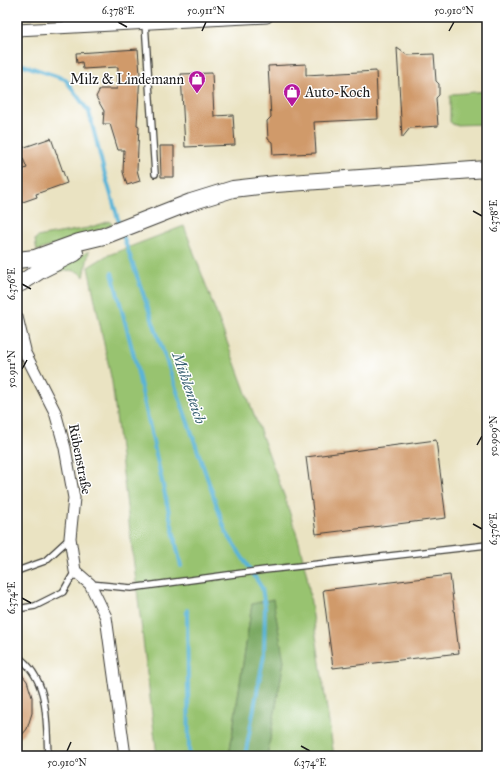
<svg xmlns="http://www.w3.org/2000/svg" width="504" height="773" font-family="'IM FELL Great Primer',serif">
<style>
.green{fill:#98c370;stroke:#5a7046}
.forest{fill:#7aa962;stroke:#4b623f}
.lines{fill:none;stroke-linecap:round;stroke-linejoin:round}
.stream{stroke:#5ab4d7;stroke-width:4}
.building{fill:#d09a6a}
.service-casing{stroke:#3b3a35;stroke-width:8}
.minor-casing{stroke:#3b3a35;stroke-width:13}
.secondary-casing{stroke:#3b3a35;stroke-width:18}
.service{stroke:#fff;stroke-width:5.5}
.minor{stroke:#fff;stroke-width:11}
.secondary{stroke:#fff;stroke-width:16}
.ticks{fill:none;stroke:#1c1c1c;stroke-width:1.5}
.labels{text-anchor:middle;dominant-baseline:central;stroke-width:3;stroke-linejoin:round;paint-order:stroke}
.poi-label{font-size:14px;fill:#1c1c1c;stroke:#fff;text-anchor:end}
.street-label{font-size:14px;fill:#1c1c1c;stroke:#fff}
.water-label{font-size:15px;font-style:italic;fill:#386070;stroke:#fff}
.neatline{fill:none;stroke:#1c1c1c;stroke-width:1.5}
.ticks-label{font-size:10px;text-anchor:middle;fill:#1c1c1c}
</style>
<rect width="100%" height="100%" fill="#fff"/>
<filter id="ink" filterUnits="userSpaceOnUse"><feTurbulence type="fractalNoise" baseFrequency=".025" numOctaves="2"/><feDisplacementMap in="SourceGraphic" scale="8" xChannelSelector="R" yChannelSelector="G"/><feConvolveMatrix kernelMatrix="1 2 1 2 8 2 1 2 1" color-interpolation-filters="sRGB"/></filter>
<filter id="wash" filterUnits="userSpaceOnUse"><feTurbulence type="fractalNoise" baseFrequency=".012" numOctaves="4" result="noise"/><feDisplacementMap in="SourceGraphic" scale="16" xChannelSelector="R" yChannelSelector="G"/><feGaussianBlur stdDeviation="0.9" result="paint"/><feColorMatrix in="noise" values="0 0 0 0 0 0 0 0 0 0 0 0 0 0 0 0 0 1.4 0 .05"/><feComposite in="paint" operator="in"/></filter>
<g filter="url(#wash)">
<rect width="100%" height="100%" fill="#eae3c2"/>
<path class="green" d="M487 91V124L454 125 450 122V97L452 94Z
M110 221 112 225 37 251 35 240 37 237 88 228Z
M184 226 285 498 299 542 307 576 334 756H267L284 661 252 604 229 756H157L112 382 88 267 106 256Z
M89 251 84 277C76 267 65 271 53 272Z"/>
<path class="forest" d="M273 599 284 661 267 756H229L252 604Z"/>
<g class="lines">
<path class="stream" d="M17 63 65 79 89 112 104 171 120 226
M122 233 226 532 262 588 265 607 264 655 245 756
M112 273 134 356 181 566
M187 610 189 756"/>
</g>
<g id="blocks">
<path class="building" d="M397 48 407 55 434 54 436 81 439 84V95L436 98 438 126 410 128 402 138Z
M138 49 140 74 137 125 139 126 137 170 140 181 127 185 123 172 124 150H118L110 124H103L104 111 96 97 100 89H117L118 67 83 69 82 62 77 63 76 53Z
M306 64V75L376 71 378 119 314 122 316 153 273 155 272 142 268 139 267 121 271 117 268 66Z
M212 73 214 116 233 115 235 145 185 147 181 74Z
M51 138 67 183 36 194 37 197 17 204V172L27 168 19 149Z
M160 146H174V177H161Z
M436 440 446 518 316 534 306 457Z
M450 575 459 653 333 668 323 590Z
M17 669 27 681 32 697V713L27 729 17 741Z"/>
</g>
</g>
<g filter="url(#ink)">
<use href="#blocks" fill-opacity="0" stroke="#3b3a35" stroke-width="1"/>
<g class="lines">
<g class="service-casing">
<path id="service" d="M145 23 155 174
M17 571 45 561 70 538
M90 584 131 588 265 570 487 545
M17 609 35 606 63 592 75 571
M17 656C50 679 46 721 48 756"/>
</g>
<g class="minor-casing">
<path id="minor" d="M17 30 267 17
M17 317 25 350
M17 343 26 355 55 412 65 448 74 498 70 538 75 571 90 584 106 617 125 756"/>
</g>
<g class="secondary-casing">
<path id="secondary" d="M17 260 35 258 79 242 104 236 191 202 233 189 276 184 487 169
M21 283 41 270 75 253"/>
</g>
<use href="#service" class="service"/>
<use href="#minor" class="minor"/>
<use href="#secondary" class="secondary"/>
</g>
</g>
<path class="ticks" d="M118 22 127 27M202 31 206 22M449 31 454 22M473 211 482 216M22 284 31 289M22 369 27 360M477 445 482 436M473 524 482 529M22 598 31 603M301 746 310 751M67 751 71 742"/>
<defs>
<g id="shop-pin" transform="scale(0.9)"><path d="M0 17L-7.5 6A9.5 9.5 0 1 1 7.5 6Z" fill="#b5179e" stroke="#fff"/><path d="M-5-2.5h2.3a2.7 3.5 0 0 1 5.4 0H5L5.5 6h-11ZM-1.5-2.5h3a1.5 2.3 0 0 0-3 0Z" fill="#fff"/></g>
</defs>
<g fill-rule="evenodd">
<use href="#shop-pin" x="197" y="79"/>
<use href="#shop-pin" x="292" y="92"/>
</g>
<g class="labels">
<g class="poi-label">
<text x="184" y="79">Milz &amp; Lindemann</text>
<text x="305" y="92" text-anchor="start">Auto-Koch</text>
</g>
<g class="street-label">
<text transform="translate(80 459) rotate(79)">Rübenstraße</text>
</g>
<g class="water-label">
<text transform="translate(189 388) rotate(71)">Mühlenteich</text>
</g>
</g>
<rect width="504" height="773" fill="none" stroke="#fff" stroke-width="44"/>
<rect x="22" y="22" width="460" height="729" class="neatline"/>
<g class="ticks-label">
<text x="118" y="14">6.378°E</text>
<text x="206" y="14">50.911°N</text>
<text x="454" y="14">50.910°N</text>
<text transform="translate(493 216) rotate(-90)" y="4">6.378°E</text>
<text transform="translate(11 284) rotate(-90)" y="4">6.376°E</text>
<text transform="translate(11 369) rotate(-90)" y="4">50.911°N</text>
<text transform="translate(493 436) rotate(-90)" y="4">50.909°N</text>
<text transform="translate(493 529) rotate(-90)" y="4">6.376°E</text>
<text transform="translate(11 598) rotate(-90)" y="4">6.374°E</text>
<text x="67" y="766">50.910°N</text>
<text x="310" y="766">6.374°E</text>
</g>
</svg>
